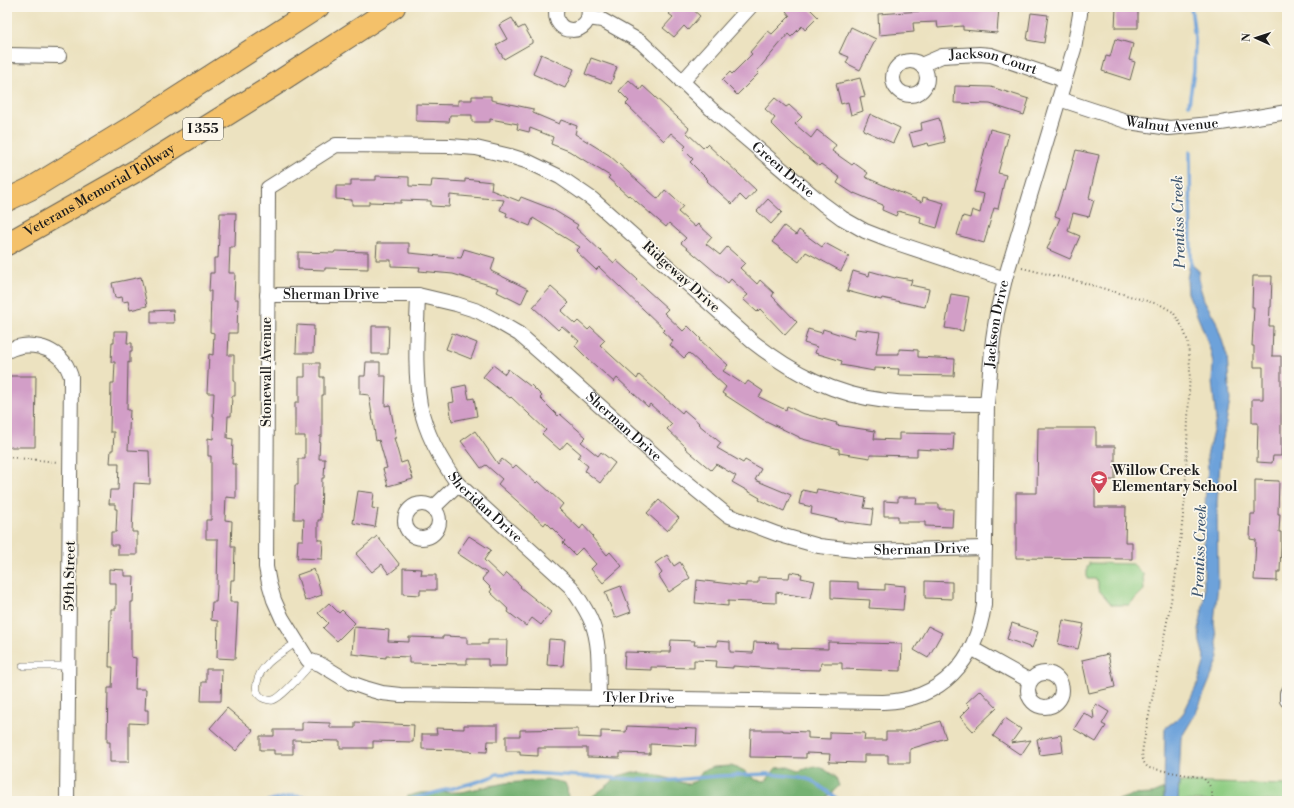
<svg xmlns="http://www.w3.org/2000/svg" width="1294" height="808" font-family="'Libre Bodoni',serif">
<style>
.green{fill:#90ce84;stroke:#567550}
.forest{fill:#74b172;stroke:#486647}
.water{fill:#6da2da;stroke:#445f7b}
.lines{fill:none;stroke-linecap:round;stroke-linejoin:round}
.stream{stroke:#6da2da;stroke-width:3.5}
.building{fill:#d29ec7}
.service-casing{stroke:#656155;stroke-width:8}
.minor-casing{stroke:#656155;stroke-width:16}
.motorway-casing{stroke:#656155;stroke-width:24}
.path{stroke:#656155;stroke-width:2;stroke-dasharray:1 3;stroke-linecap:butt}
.service{stroke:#fff;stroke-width:7}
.minor{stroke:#fff;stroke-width:14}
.motorway{stroke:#f4c16a;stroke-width:22}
.labels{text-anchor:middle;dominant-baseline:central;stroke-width:3.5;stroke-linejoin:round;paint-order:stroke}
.shield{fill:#fbf7ec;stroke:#5f5e5a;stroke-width:1}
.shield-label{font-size:13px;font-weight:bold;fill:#1c1c1c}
.street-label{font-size:14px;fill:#1c1c1c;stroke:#fbf7ec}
.poi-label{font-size:14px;font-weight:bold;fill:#1c1c1c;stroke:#fbf7ec;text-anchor:start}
.water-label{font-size:15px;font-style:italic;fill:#405871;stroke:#fbf7ec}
</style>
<rect width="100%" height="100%" fill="#fbf7ec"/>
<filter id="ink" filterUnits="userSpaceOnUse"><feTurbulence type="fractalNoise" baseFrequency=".025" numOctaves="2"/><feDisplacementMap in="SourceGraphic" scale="8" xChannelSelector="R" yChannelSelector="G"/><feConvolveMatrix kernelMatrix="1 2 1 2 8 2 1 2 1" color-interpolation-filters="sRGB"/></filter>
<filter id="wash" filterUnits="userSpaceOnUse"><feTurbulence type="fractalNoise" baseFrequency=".012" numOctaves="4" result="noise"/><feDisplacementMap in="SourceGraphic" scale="16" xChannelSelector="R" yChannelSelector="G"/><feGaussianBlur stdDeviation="0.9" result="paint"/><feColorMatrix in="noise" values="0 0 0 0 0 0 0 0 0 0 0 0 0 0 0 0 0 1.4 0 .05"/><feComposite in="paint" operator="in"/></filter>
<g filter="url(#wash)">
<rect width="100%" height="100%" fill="#ece2c0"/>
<path class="green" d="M1089 563 1133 564 1143 574 1144 590 1129 605H1112L1098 589V582L1096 579H1087V567L1089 566Z
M1179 782 1287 785V801H1178Z"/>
<path class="forest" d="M731 766 743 770 756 780 766 781 776 768 788 767 799 771 814 766 824 769 836 777 839 786 827 797 828 801H586L608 785 618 776 633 772 653 774 687 784 696 781 702 771 713 767Z
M550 780 565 783 567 788 568 799 572 801H404L408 796 420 793 461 792 505 783Z
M1164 789V801H1116L1132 795 1152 794Z"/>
<path class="water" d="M1190 263 1198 270 1200 287 1204 300 1216 321 1227 356 1230 401 1221 449 1217 503 1218 584 1214 622 1219 658 1196 713 1181 738 1178 801H1164L1165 728 1180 717 1184 712 1198 683 1205 660 1200 642 1199 629 1204 599V534L1206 483 1208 471 1207 456 1216 419 1212 381 1213 364 1211 353 1204 332 1188 293 1187 279Z"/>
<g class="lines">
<path class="stream" d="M1189 104 1194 70 1195 38 1191 7
M1190 152 1191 267
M268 801 293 796 345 801
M404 801 480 781 491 777 497 774 529 773 663 781 718 776 768 774 801 777 813 781 840 801"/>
</g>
<g id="blocks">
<path class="building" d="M675 7H690L700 16 688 30 684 26 674 37 663 28 673 17 669 14Z
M790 7H808L818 17 805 30 802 26 791 37 788 34 757 71 759 73 737 95 722 80 730 72 732 74 752 54 750 52 768 31 772 34 790 16 786 11Z
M938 7H999L997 33 963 30V26L938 28 937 22 913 23 914 32 879 35 878 14 922 11V8Z
M1116 7H1138V28H1115Z
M1031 13 1048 15 1044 43 1027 40Z
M512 18 518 29 524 26 532 40V43L504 59 496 45 507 39 499 25Z
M851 27 876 39 860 70 846 63 849 57 839 53Z
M1115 39 1133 44 1129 60 1135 62 1130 80 1102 71 1106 56 1110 57Z
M541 54 574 69 565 88 533 74Z
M591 58 617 67 611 84 585 74Z
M860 78 865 96 860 97 863 111 851 115 848 102 841 104 836 84Z
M629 80 640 90 643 86 689 128 686 132 703 148 707 144 756 190 746 201 740 195 732 204 707 181 708 180 690 162 693 159 683 149 686 146 671 133 664 141 626 104 629 101 619 91Z
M955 86 991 87 1029 99 1024 115 990 104 954 103Z
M472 96H491V100L533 109V113L559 124 561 120 577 126 575 134 609 155 658 199 665 190 683 206 678 212 695 227 698 224 712 237 706 244 720 255 727 247 745 263 740 268 757 284 760 280 774 293 772 296 797 322 785 335 760 309 757 312 743 299 748 295 731 279 728 283 681 243 686 238 669 223 666 227 629 195 628 196 608 178 610 176 569 151 551 144 553 137 530 128 529 132 517 129 518 124 490 119V122H472V115H450L449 122 416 121V104L458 105V100H472Z
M775 98 786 107 789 105 802 117 795 124 811 138 817 130 836 145 832 151 852 165 854 163 868 173 865 177 922 202 923 197 944 203 937 228 920 223 921 217 898 211 896 216 882 210 883 205 854 193V194L837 183 840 178 821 164 819 166 792 144 771 123 775 118 765 109Z
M870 114 900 128 893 143 863 130Z
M939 118 945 142 929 146 928 143 913 147 909 133 922 130 921 123Z
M990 129 1009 134 998 173 1006 175 1003 187 998 209 994 208 984 243 957 235 963 216 970 218 972 210 980 213 984 194 974 192Z
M1076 150 1099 155 1089 198 1094 200 1089 217 1073 213 1068 231 1080 236 1070 259 1047 249 1060 218 1055 216 1063 190 1065 191Z
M376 176 409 177V186L431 187 432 180 465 182V179L492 182 491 190 519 201 521 197 552 209 578 225 576 228 614 263 616 260 637 279 636 280 668 309 664 313 683 331 688 326 701 339 700 340 728 365 723 371 745 385 748 381 763 391 759 397 786 410 787 406 801 413 837 423 836 425 875 431 874 439 899 440V433L954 434 953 451 917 449V456L870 455V458L839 453V449L799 438V437L762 419 722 393 726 387 689 353 684 358 670 345 673 341 663 332 665 330 599 267 596 270 576 251 580 247 533 218 530 226 506 216 507 213 500 210 504 200 450 195 449 207 431 206V201L401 200V203L369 202V205H352V200L336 199V186H351V180H376Z
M768 199 782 212 771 224 757 211Z
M220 213H236L235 247H230L229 273H235L234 299H238L237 333H229L228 355H234V381H235V396H232L231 416H228L227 438 233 439 232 464H236V498L226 497 225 520 232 521 231 547H235L234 580H231L230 602H238L235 659 217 658 218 621 211 620 212 602H216L217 588 218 539H206V520H211V456H208V438L213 439 214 416H213L214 393H207L209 354 213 355 214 333 210 332 211 291H209L210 273H214V258H218Z
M784 226 796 235 799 230 822 247 825 243 849 256 841 271 806 252 799 262 772 242Z
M377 243H409V253L461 258 464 249 495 258 491 271 528 289 521 304 497 292 499 288 453 274 419 271 420 267 391 266V260H376Z
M335 251 368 252V269L325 268V270L298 269V252L334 253Z
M853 271 869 276 870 271 895 278 896 277 912 280 910 285 929 289 925 307 882 298 881 300 847 291Z
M1253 276H1272L1271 307H1270L1269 326H1273L1272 356H1281V456H1273L1272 463 1257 462 1258 423H1252V399H1263V367H1254V346H1252L1254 307H1252Z
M141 277 147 306 130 310 128 301 123 302 122 297 115 298 112 283Z
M551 287 569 303 561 311 575 324 578 321 588 330 591 327 605 340 600 345 637 379 639 375 682 413 684 410 699 423 698 424 721 443 717 448 743 463 745 460 761 469 755 480 791 495 784 511 759 500 760 498 732 482 736 476 716 464 711 470 685 448 686 447 667 429 672 424 650 404 648 407 617 378 614 382 588 359 575 346 579 341 562 326 558 330 533 307Z
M951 294 969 297 963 331 945 328Z
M173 310 174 323H151V311Z
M297 325 314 326 313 353H296Z
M372 326H389L388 354H372Z
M808 329 822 333 823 329 854 339 856 329 880 332 876 354H899V349L918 350V357L955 359 954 376 898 375 899 369 874 368V371L841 365 842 361 815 353 817 347 804 343Z
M114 331H128L127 343H132V351H130V363L128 362 127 410H130L128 450 149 451 150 484 134 483 132 532H137V555H118V545H111V532H116L117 509H115V504H109L110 490H118L119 463H110L111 450H113L114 432H110L111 383H114L115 362H111L112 342H114Z
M452 333 477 343 471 359 446 349Z
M366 362H380V376H386L385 406 390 405 396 438H394L401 463 407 461 413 479 388 486 383 469 387 468 379 440 376 441 369 395 360 394V376H365Z
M305 363H320V377H324V395H322V436H320L319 459H325L324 478H322L321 520H318V540H323L322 559 297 558 298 540H303L304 519H294L295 485H298V459H305V436H295V402H299V377H305Z
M493 365 505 374 508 369 530 386 531 385 542 396 540 398 558 416 560 414 586 437 581 442 598 456 601 452 615 463 600 483 585 471 588 466 578 458 581 454 567 442 560 450 542 434 546 430 511 397 510 398 483 377Z
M7 376H36L35 447H7Z
M466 385 469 399 474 398 477 416 452 421 449 403 454 402 452 388Z
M1038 428H1096V446H1115V480H1095V507H1126L1125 542H1132V559L1016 558V493H1037Z
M475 431 498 464 502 459 513 468 516 465 536 483 538 481 563 504 559 509 580 529 583 525 593 536 592 537 607 555 610 552 622 566 603 583 591 569 596 564 582 548 575 555 563 543 565 541 546 522 544 525 498 484 502 479 486 465 481 468 461 441Z
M1255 480 1279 481 1278 514H1280L1279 532H1281V546L1280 572H1277V581L1254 580 1256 540 1250 539 1251 514H1255Z
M817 489 866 498 864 508 873 509 871 525 838 521V520L811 514 812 507 799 504 802 490 816 493Z
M358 491 374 493 372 508 378 509 375 527 353 523Z
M898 497H917L916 504H939V509H953L952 527 925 526V522H898V516H884V501L898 502Z
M659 500 679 518 667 531 647 513Z
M377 536 400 565 389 574 382 564 372 572 356 554Z
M469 536 491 550 484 560 503 578 507 573 521 586 520 587 551 612 541 625 532 618 526 626 508 612 509 610 490 592 492 589 482 579 487 573 457 553Z
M667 555 674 566 680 562 690 578 669 592 659 576 662 573 655 563Z
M403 568 422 569 421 575H436V590H420V595L403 594Z
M109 569 124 570V576H134L133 602H131V657L136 658 135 689H146L145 710H148V724L129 723V762H110V742H107L108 688H112L113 667H109L110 620H111V609H116V583H109Z
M314 569 322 595 305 601 297 575Z
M790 572 802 574 801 578 815 581 811 598 776 592V603L728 601V606L695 603 697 580 746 586V583H758V577L789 578Z
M831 581 858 582V589L885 590V584L905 586 903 610 869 608 870 600 831 598Z
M925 581 952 582V599L925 598Z
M621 586 631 612 615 618 605 592Z
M329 603 339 613 342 610 355 623 337 641 323 628 328 623 318 613Z
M1063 620 1084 624 1078 649 1058 644Z
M1012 623 1038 632 1032 648 1007 639Z
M928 626 942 633 928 658 914 650Z
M354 627 389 630 388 641 409 642V637L443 638V636L467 637V644H488V640H507L506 666H488V659H467V664L409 663V657L386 656V658L352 654Z
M549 639 565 640 563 666 547 665Z
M671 640 695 641 694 645 717 646V641L730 642V652L753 653 754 642 778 643V648L828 649V642L902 644 901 671 842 669V663H821L820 670 776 669 733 666V668L716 667 717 661 694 660V668L651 667V670L624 669 625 652 661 653V652H670Z
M1108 654 1115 687 1089 693 1082 660Z
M206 669H222L221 701H201L202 682H206Z
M980 690 997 708 973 731 960 717 970 707 966 703Z
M1096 704 1109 712 1102 724 1106 726 1096 742 1074 729 1084 713 1094 719 1093 710Z
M227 708 253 730 236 751 210 728Z
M1005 718 1021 729 1011 743 1031 740 1021 755 993 736Z
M940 721 946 738 910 749V763H888V755H864V763L829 762 830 754 806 753V758L750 757 751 730H783V731L808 732V738L830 739V732L865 733 864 740H886V732H905Z
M302 722 330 723V728H355V722L414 725 413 742 373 741V748H340V741L293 740V754H274V750H260V736H274V730H302Z
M464 725H498V741H488L487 752 463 751V750L422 749V734H437L436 728 464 729Z
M627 726 697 729 696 746 650 744V754L620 753V758L587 757V748H538V756L520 755V751H506V736H520V730L578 729V737L601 738V731L626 732Z
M1061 735 1063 752 1040 755 1037 739Z"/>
</g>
</g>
<g filter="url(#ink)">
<use href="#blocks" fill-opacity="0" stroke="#656155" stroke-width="1"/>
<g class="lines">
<g class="service-casing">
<path id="service" d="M297 642C282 653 260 663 257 683 256 687 256 691 259 695 261 698 269 701 273 700 282 698 305 670 313 662
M23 666H69"/>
</g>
<g class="minor-casing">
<g id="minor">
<path d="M557 7C549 37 595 38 588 7"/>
<path id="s1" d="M588 18 602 20 641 42 710 108 823 204 842 218 865 231 888 240 1005 279"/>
<path d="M7 55 59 56"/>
<circle cx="910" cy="78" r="17"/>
<path id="s2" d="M921 65 942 56 979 54 991 55 1064 80"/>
<path d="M682 82 750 7"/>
<path id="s3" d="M1059 99 1129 122 1169 128 1221 123 1287 112"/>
<path id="s4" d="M267 295H418L456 304 478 311 495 320 519 334 543 355 668 467 727 515 777 534 819 546 863 551 985 548"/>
<path id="s5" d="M418 295C417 331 414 369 420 405 426 434 441 461 458 484L571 587C579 599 587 610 592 623 601 646 598 673 599 698"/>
<path d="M7 351C27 340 53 346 66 365 68 369 70 373 71 377L67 801"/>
<path id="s6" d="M987 404C953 403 919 405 886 401 834 395 793 373 753 342L592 199 560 177 529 162 510 156 476 148 450 146 336 145 268 188 266 567 269 583 274 600 282 618 308 660 320 664 351 683 368 689 382 693 400 695 883 702C942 700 976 661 984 605L987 404 993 339 997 313 1005 279 1074 49 1080 14V7"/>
<circle cx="422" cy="521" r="17"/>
<path d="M433 508 458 484"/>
<path d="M971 648 1030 681"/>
<circle cx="1045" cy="690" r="17"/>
<path d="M1287 693V700"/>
</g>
</g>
<g class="motorway-casing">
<g id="motorway">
<path d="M7 200 32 188 132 127 318 7"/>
<path id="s7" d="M7 244 141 168 274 85 394 7"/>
</g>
</g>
<path class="path" d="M1022 268 1077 281 1161 305 1173 312 1183 328 1188 342 1190 368 1185 498 1180 543 1175 580 1144 741C1142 751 1140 762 1149 768L1203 778C1211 785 1213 791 1212 801
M7 457 58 462"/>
<use href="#service" class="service"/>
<use href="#minor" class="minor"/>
<use href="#motorway" class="motorway"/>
</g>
</g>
<defs>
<g id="school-pin" transform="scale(0.9)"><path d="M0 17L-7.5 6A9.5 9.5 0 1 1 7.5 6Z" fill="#d1495b" stroke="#fbf7ec"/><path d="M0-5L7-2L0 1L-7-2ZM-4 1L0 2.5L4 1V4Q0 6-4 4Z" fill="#fff"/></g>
</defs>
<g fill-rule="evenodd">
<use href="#school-pin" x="1099" y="479"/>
</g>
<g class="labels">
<rect class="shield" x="183" y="118" width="40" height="22" rx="3"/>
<g class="shield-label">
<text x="203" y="129">I 355</text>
</g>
<g class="street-label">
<text stroke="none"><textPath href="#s2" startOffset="75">Jackson Court</textPath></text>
<text stroke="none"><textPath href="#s3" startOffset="117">Walnut Avenue</textPath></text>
<text stroke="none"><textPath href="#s1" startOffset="250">Green Drive</textPath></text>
<text stroke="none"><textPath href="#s7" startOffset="107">Veterans Memorial Tollway</textPath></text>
<text transform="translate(681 277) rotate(42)">Ridgeway Drive</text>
<text stroke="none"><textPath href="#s4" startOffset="64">Sherman Drive</textPath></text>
<text stroke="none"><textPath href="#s6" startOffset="2313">Jackson Drive</textPath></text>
<text transform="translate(267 372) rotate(-90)">Stonewall Avenue</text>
<text stroke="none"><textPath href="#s4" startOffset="400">Sherman Drive</textPath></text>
<text stroke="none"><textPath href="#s5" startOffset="234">Sheridan Drive</textPath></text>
<text stroke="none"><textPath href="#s4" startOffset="736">Sherman Drive</textPath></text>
<text transform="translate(70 576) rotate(-89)">59th Street</text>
<text stroke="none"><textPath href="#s6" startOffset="1633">Tyler Drive</textPath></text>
</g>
<g class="poi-label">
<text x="1112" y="471">Willow Creek<tspan x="1112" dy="16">Elementary School</tspan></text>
</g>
<g class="water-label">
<text transform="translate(1179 222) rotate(-92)">Prentiss Creek</text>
<text transform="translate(1200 551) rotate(-88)">Prentiss Creek</text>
</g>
</g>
<rect width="1294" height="808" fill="none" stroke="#fbf7ec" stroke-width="24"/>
<g transform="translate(1256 38) rotate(273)" stroke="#fbf7ec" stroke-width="3" paint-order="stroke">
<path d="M0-3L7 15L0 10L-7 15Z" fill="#1c1c1c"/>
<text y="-6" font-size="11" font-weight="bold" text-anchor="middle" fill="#1c1c1c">N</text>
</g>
</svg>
